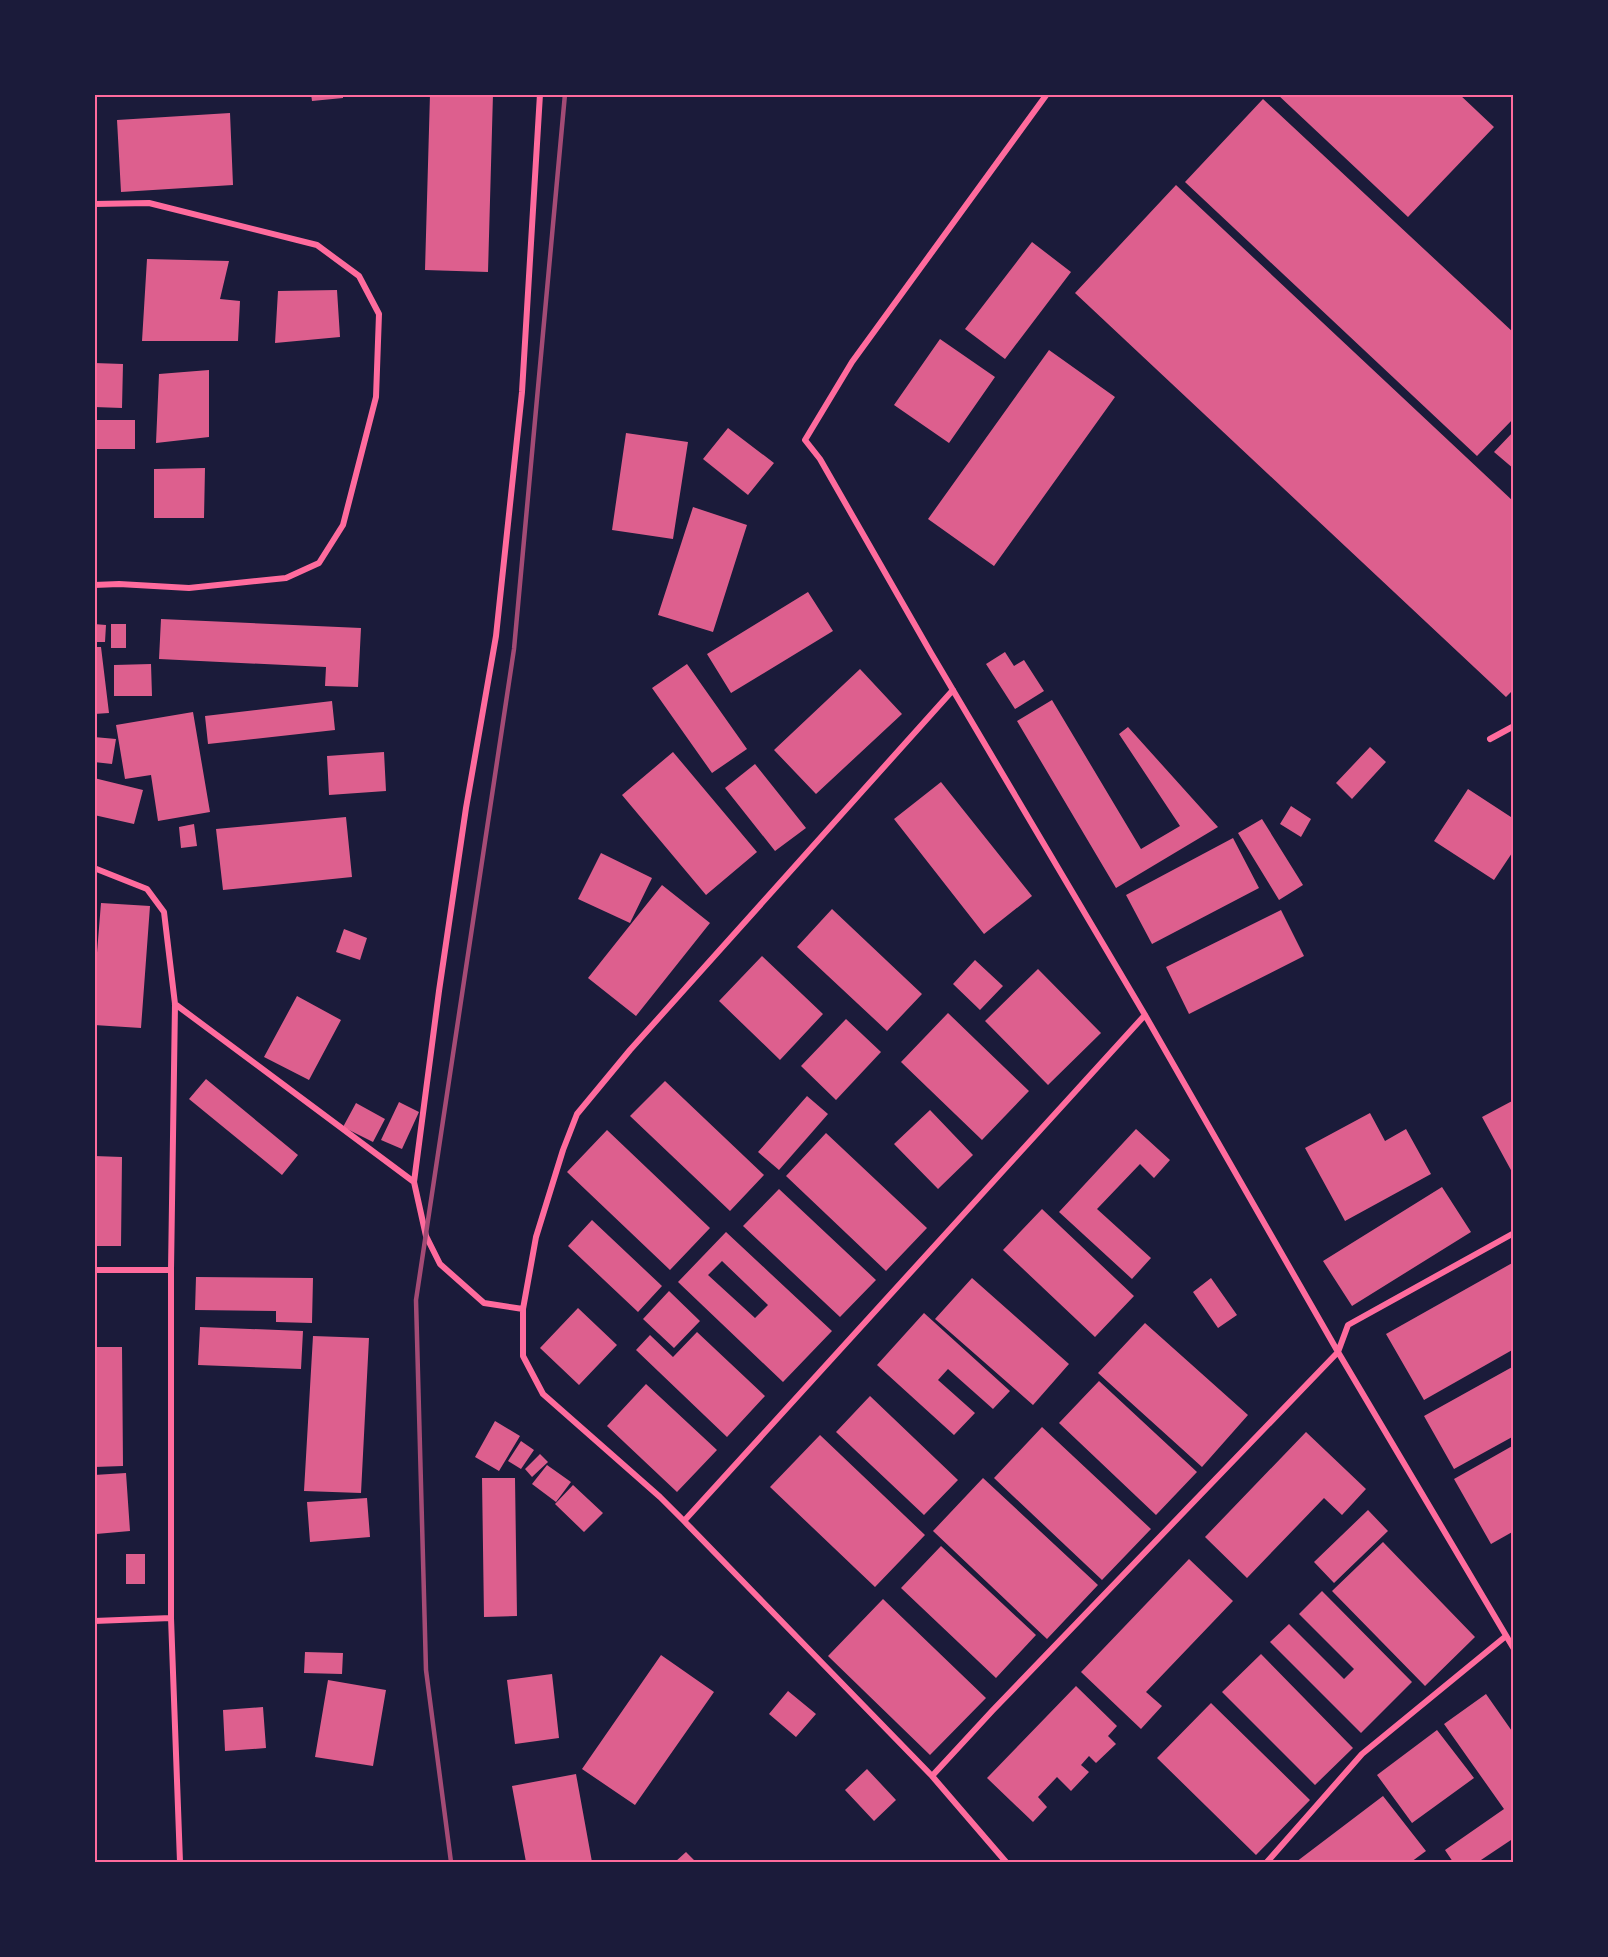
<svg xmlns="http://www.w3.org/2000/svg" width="1608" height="1957" font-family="'Source Sans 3',sans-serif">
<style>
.building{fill:#dd5f8e;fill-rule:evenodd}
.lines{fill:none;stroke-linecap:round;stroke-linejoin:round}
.minor{stroke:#ff6b9d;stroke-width:6}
.rail{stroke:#a44b75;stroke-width:4.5}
.neatline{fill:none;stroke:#ff6b9d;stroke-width:2}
</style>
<rect width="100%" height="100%" fill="#1b1b3a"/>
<path class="building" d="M311 94H343V98L312 101Z
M430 94H493L488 272 425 270Z
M1277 94H1459L1494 127 1408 217Z
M1263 99 1514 333V418L1477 456 1185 182Z
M230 113 233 185 121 192 117 120Z
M1176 185 1514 502V689L1506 697 1075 293Z
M1032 242 1071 272 1005 359 965 329Z
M147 259 229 261 220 299 240 301 238 341H142Z
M337 290 340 337 275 343 278 291Z
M940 339 995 377 949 443 894 405Z
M1049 350 1115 397 994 566 928 519Z
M94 363 123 364 122 408 94 407Z
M209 370V437L156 443 159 374Z
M94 420H135V449H94Z
M728 428 774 463 748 495 703 459Z
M1514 431V469L1494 452Z
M626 433 688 442 673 539 612 530Z
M205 468 204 518H154V469Z
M693 507 747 525 713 632 658 615Z
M808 592 833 631 731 693 707 654Z
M161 619 361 628 358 687 325 686 326 667 159 659Z
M94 624 106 625 105 642H94Z
M111 624H126V648H111Z
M94 647H101L109 713 94 714Z
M1005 652 1014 666 1024 660 1044 691 1015 709 986 664Z
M151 664 152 696H114V665Z
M687 664 747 749 712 773 652 688Z
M860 669 902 714 816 794 774 750Z
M1052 700 1141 849 1180 826 1119 734 1128 727 1218 827 1116 888 1017 721Z
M332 701 335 730 208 744 205 716Z
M193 712 210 812 158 821 151 775 125 779 116 725Z
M94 737 116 739 112 764 94 762Z
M1370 747 1386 762 1352 799 1336 783Z
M384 752 386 791 329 795 327 756Z
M673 752 757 852 706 895 622 795Z
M755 764 806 828 775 851 725 788Z
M94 778 143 790 134 824 94 815Z
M941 782 1032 896 984 934 894 819Z
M1468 789 1514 819V850L1494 880 1434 841Z
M1291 806 1311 819 1301 837 1280 824Z
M346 817 352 877 223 890 216 829Z
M1262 819 1303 885 1279 900 1238 833Z
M194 824 197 846 181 848 179 827Z
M1233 838 1259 888 1152 944 1126 895Z
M601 853 652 878 630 923 578 899Z
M662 885 710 923 636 1016 588 978Z
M101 903 150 906 141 1028 94 1025V990Z
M832 909 922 994 887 1031 797 947Z
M1281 910 1304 956 1189 1014 1166 967Z
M344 929 367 938 360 960 336 952Z
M762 956 823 1014 780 1060 719 1001Z
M975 960 1003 986 980 1010 953 984Z
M1038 969 1101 1033 1048 1085 985 1021Z
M297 996 341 1020 309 1080 264 1057Z
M948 1013 1029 1091 982 1140 901 1062Z
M846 1019 881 1052 836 1100 801 1066Z
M206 1079 298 1155 282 1175 189 1099Z
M665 1081 764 1175 730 1211 630 1116Z
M807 1096 828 1114 779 1170 758 1152Z
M1514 1100V1171L1512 1172 1482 1117Z
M399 1102 419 1112 402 1149 381 1140Z
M356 1103 385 1119 373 1142 343 1127Z
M930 1110 973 1155 938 1189 894 1144Z
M1370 1113 1385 1141 1406 1129 1431 1174 1345 1221 1305 1148Z
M1136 1129 1170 1160 1154 1178 1140 1164 1097 1209 1151 1258 1132 1279 1059 1212Z
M607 1130 710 1228 670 1270 567 1172Z
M826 1133 927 1228 886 1271 786 1176Z
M94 1156 122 1157 121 1246H94Z
M1442 1187 1471 1232 1352 1306 1323 1261Z
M779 1189 876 1280 840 1317 743 1226Z
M1042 1209 1134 1296 1095 1337 1003 1250Z
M592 1220 662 1286 638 1312 568 1246Z
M726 1232 832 1331 783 1382 678 1282ZM722 1261 768 1305 755 1318 708 1275Z
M1514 1262V1349L1424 1400 1386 1334Z
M196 1277 313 1278 312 1323 276 1322V1311L195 1310Z
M972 1278 1069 1364 1033 1405 935 1319Z
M1211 1278 1237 1315 1218 1328 1193 1292Z
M669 1291 700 1321 674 1348 643 1319Z
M578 1308 617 1345 579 1385 540 1348Z
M924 1313 1010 1391 993 1409 948 1369 938 1380 975 1413 954 1435 877 1365Z
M1145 1323 1248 1415 1202 1467 1098 1373Z
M200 1327 303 1331 301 1369 198 1365Z
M697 1332 765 1396 727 1437 636 1350 650 1335 673 1357Z
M313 1336 369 1338 361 1493 304 1491Z
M94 1347H122L123 1466 94 1467Z
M1514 1366V1436L1454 1469 1424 1416Z
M1099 1381 1197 1472 1156 1515 1059 1423Z
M646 1384 717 1450 677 1492 607 1426Z
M870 1396 958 1480 924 1515 836 1432Z
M495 1421 520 1436 499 1471 475 1457Z
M1042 1427 1151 1529 1102 1580 994 1478Z
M1306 1432 1366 1489 1342 1515 1324 1498 1247 1578 1205 1537Z
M820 1435 925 1535 875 1587 770 1487Z
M521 1441 534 1450 521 1469 508 1461Z
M1514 1445V1531L1491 1544 1454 1479Z
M540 1454 548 1462 532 1477 525 1469Z
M547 1465 571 1482 556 1502 532 1484Z
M126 1473 130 1531 96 1534 97 1547 94 1548V1475Z
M482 1478H515L517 1616 484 1617Z
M983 1478 1098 1585 1047 1639 933 1531Z
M573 1485 603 1513 584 1532 555 1504Z
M367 1498 370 1537 310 1542 307 1502Z
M1368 1510 1388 1531 1334 1583 1314 1562Z
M1383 1542 1475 1637 1425 1686 1332 1591Z
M941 1546 1036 1635 996 1678 901 1588Z
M126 1554H145V1584H126Z
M1189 1559 1233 1601 1146 1692 1162 1706 1141 1729 1081 1672Z
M1322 1591 1412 1682 1361 1733 1270 1642 1289 1624 1344 1679 1354 1669 1299 1614Z
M883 1599 986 1698 930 1755 828 1656Z
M305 1652 343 1653 342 1674 304 1673Z
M1261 1654 1353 1748 1315 1785 1222 1692Z
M661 1655 714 1692 635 1805 582 1769Z
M552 1674 559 1738 515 1744 507 1680Z
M328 1680 386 1690 373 1766 315 1757Z
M1076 1686 1117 1726 1108 1736 1116 1744 1096 1763 1089 1756 1081 1765 1089 1772 1071 1791 1057 1777 1038 1797 1047 1807 1033 1822 987 1778Z
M788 1691 816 1714 796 1737 769 1714Z
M1486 1694 1514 1734V1838L1478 1862H1453L1445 1850 1504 1809 1444 1724Z
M1211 1703 1310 1800 1256 1855 1157 1758Z
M263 1707 266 1748 225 1751 223 1710Z
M1437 1730 1474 1778 1412 1823 1377 1775Z
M867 1769 896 1800 874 1821 845 1790Z
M576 1774 592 1862H526L512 1786Z
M1383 1796 1426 1851 1411 1862H1296Z
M686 1852 696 1862H675Z"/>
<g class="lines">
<path class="minor" d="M1047 94 852 362 805 440 820 459 931 653 1145 1015 1338 1352 1514 1649
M94 204 149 203 317 245 359 276 379 314 376 397 343 525 319 563 286 578 189 588 119 584 94 585
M953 690 630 1050 577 1114 563 1150 536 1237 523 1309V1356L543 1394 660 1497 684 1521 932 1776 1006 1862
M1490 739 1514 726
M94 868 147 889 164 912 175 1004 171 1270V1618L180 1862
M175 1004 414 1182 426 1236 440 1264 484 1303 523 1309
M414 1182 439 991 466 808 496 636 522 392 540 94
M94 1270H171
M684 1521 1145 1015
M94 1621 171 1618
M932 1776 993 1710 1338 1352 1348 1325 1514 1233
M1267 1862 1362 1754 1506 1636"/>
<path class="rail" d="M451 1862 426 1670 416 1300 514 649 565 94"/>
</g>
<rect width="1608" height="1957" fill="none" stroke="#1b1b3a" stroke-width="192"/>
<rect x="96" y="96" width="1416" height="1765" class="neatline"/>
</svg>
